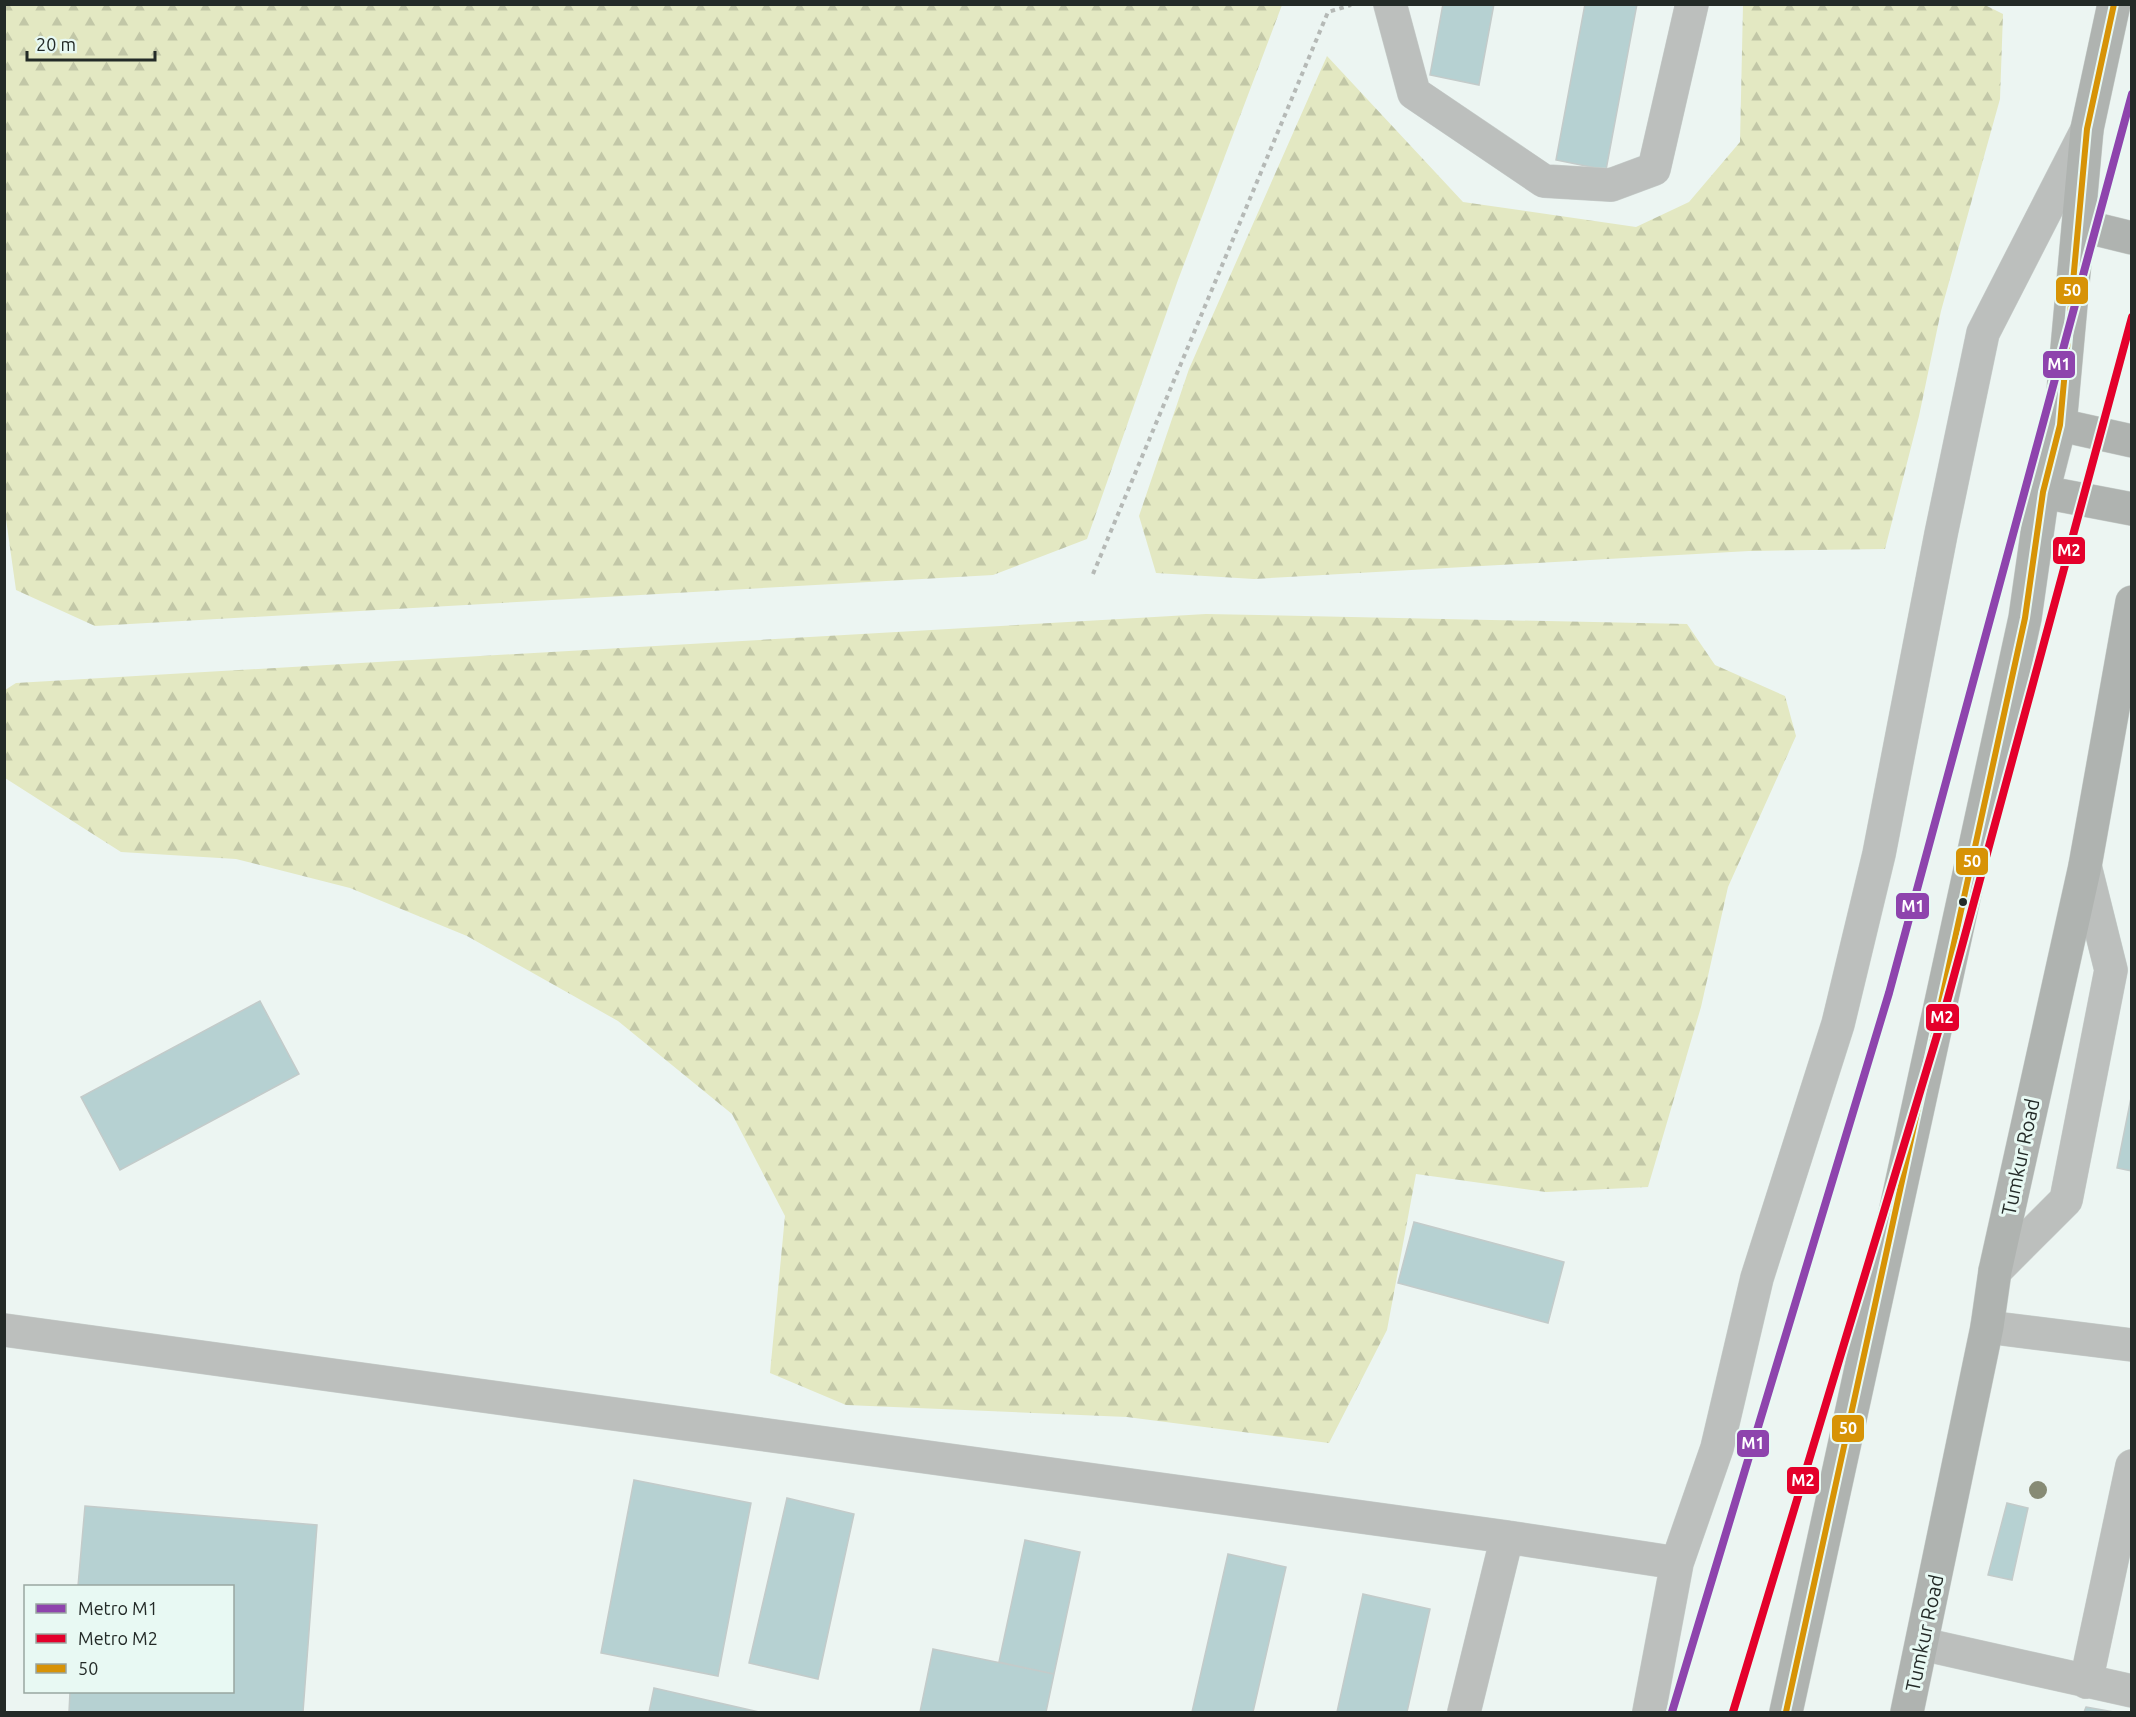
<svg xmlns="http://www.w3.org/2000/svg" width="2136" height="1717" font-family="Ubuntu,sans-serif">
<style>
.forest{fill:url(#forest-firs)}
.building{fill:#b6d1d2;stroke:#c3cbca;stroke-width:1.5}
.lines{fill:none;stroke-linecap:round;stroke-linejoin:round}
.minor-casing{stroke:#c9d0cd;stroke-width:34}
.highway-casing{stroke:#c9d0cd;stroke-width:34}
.path{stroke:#b5b9b6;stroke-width:4;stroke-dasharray:4.5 4.5;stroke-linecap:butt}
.minor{stroke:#bcbfbd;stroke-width:33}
.highway{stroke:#afb3b0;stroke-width:33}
.bus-1-casing{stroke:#e8f9f3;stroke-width:10}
.bus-1{stroke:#d79306;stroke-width:6}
.metro-1-casing{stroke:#e8f9f3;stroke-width:12}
.metro-2-casing{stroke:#e8f9f3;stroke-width:12}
.metro-1{stroke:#8e44ad;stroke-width:8}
.metro-2{stroke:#e4002b;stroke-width:8}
.tree{fill:#878b75}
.bus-dot{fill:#232a27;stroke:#e8f9f3;stroke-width:2}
.labels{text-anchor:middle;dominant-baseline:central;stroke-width:6;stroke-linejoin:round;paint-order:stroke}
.street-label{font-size:20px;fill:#232a27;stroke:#e8f9f3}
.line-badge{stroke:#e8f9f3;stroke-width:2}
.badge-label{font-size:16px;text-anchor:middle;font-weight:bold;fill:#fff}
</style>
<defs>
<pattern id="forest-firs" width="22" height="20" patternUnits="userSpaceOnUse" patternTransform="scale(1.5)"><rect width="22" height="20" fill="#e3e8c2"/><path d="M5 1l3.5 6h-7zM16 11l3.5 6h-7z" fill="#c2c7a7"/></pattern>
</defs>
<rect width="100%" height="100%" fill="#ecf5f2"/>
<path class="forest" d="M1983 4 2003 14 2000 99 1941 311 1919 416 1885 549 1749 551 1254 579 1156 573 1139 516 1189 369 1327 56 1463 202 1636 227 1689 202 1740 142 1743 5Z
M4 5 5 4 1282 5 1178 280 1087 539 993 575 95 626 16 590 4 505Z
M1206 614 1687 624 1715 665 1785 696 1796 736 1728 887 1701 1007 1648 1187 1546 1192 1416 1174 1387 1330 1329 1443 1127 1417 846 1405 770 1373 785 1216 732 1114 618 1021 467 936 350 888 236 859 121 852 5 778V690L16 683Z"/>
<path class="building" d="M1443 4H1494L1479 85 1430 75Z
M1585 4H1637L1606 170 1556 160Z
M260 1001 299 1074 120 1170 81 1097Z
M2132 1093V1171L2117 1168Z
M1414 1222 1564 1262 1548 1323 1398 1283Z
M634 1480 751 1503 718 1676 601 1653Z
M787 1498 854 1514 818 1679 749 1663Z
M2007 1503 2028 1508 2012 1580 1988 1575Z
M85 1506 317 1525 303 1712H69L70 1692H232V1586H78Z
M1025 1540 1080 1552 1054 1674 999 1662Z
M1228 1554 1286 1567 1253 1712H1192Z
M1363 1594 1430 1609 1407 1712H1337Z
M933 1649 1054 1674 1046 1712H920Z
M654 1688 759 1712H649Z
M2086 1707 2114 1712H2084Z"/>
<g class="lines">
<g class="minor-casing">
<path id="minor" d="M1390 4 1414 93 1544 181 1611 185 1654 169 1692 4
M1995 1271 2066 1200 2111 970 2085 866
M1987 1327 2132 1345
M4 1330 1507 1537 1677 1563
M1922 1644 2132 1691
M2086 1682 2132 1466
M1464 1712 1507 1537
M1649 1712 1677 1563 1717 1448 1757 1278 1838 1024 1879 854 1941 534 1983 333 2087 130"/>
</g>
<g class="highway-casing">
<path id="highway" d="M2079 225 2132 238
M2060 425 2132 441
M2043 492 2132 509
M1786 1712 2025 618 2043 492 2060 425 2087 129 2114 4
M1907 1712 1987 1327 1995 1271 2085 866 2132 602"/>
</g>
<path class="path" d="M1093 574 1328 12 1351 5"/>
<use href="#minor" class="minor"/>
<use href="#highway" class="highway"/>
<g class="bus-1-casing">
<path id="bus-1" d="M1786 1712 2025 618 2043 492 2060 425 2087 129 2114 4"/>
</g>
<use href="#bus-1" class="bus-1"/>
<g class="metro-1-casing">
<path id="metro-1" d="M1672 1712 1889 993 2132 94"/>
</g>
<g class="metro-2-casing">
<path id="metro-2" d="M1733 1712 1945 1009 2132 317"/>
</g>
<use href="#metro-1" class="metro-1"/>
<use href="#metro-2" class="metro-2"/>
</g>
<circle class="tree" cx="2038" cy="1490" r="9"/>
<circle class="bus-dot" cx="1963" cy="902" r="5"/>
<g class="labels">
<g class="street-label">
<text transform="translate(2020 1157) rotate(-78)">Tumkur Road</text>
<text transform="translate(1924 1633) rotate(-78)">Tumkur Road</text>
</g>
</g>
<g class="line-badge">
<rect x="2055" y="276" width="34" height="29" rx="6" fill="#d79306"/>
<rect x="2042" y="350" width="34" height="29" rx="6" fill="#8e44ad"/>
<rect x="2052" y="536" width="34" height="29" rx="6" fill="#e4002b"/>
<rect x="1955" y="847" width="34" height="29" rx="6" fill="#d79306"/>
<rect x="1895" y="892" width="35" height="28" rx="6" fill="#8e44ad"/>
<rect x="1925" y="1003" width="35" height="29" rx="6" fill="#e4002b"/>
<rect x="1831" y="1414" width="34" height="29" rx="6" fill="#d79306"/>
<rect x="1736" y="1429" width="34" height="29" rx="6" fill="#8e44ad"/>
<rect x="1786" y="1466" width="34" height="29" rx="6" fill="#e4002b"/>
</g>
<g class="badge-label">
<text x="2072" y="296">50</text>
<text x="2059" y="370">M1</text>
<text x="2069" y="556">M2</text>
<text x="1972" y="867">50</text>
<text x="1913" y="912">M1</text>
<text x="1942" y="1023">M2</text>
<text x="1848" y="1434">50</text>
<text x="1753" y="1449">M1</text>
<text x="1803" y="1486">M2</text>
</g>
<rect width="2136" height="1717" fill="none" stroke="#232a27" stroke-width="12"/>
<rect x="24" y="1585" width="210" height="108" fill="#e8f9f3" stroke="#99a6a1" stroke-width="1.5"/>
<rect x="36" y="1604" width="30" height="9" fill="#8e44ad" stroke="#99a6a1" stroke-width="1.5"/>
<text x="78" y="1615" font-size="18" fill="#232a27">Metro M1</text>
<rect x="36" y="1634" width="30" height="9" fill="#e4002b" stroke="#99a6a1" stroke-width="1.5"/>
<text x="78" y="1645" font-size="18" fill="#232a27">Metro M2</text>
<rect x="36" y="1664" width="30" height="9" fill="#d79306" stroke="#99a6a1" stroke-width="1.5"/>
<text x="78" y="1675" font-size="18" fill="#232a27">50</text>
<path d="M27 51v9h128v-9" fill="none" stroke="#232a27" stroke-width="3"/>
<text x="36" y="51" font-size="18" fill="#232a27" stroke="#e8f9f3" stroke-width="4.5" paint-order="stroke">20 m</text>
</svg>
